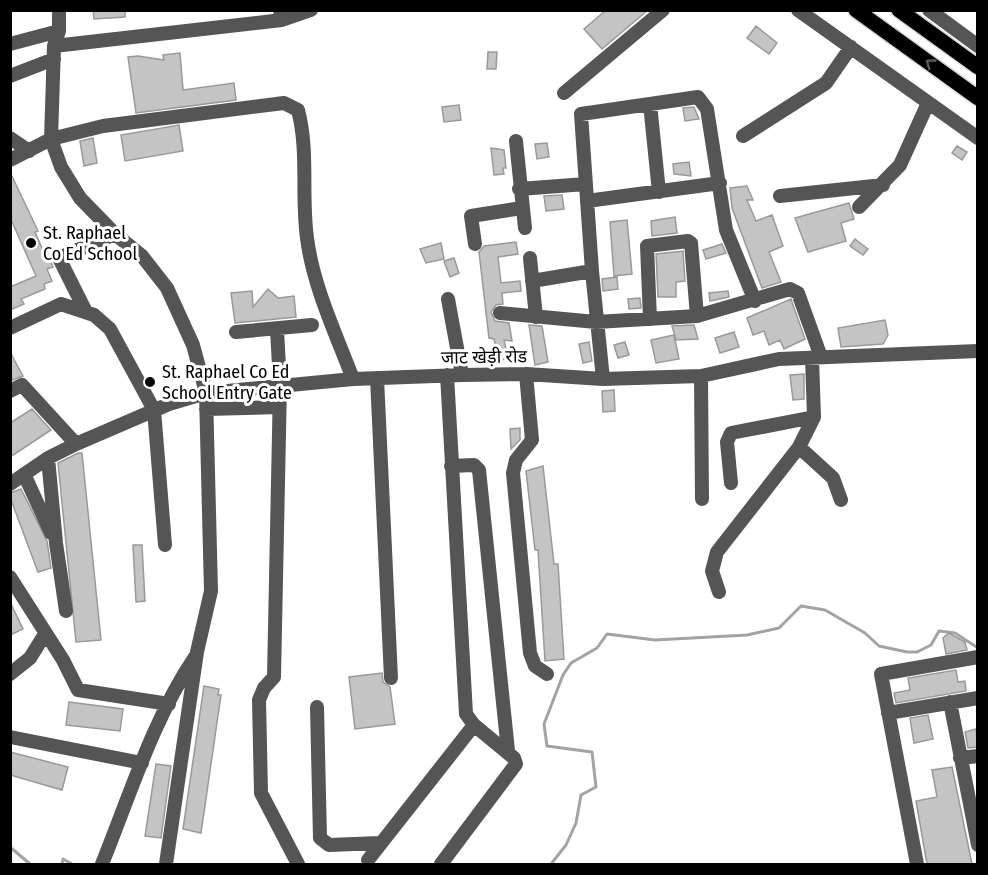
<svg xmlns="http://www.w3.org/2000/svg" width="988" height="875" font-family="'Fira Sans Condensed','Noto Sans Devanagari',sans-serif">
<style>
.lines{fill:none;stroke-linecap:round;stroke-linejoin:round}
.stream{stroke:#a3a3a3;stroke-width:3}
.building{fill:#c4c4c4;stroke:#999;stroke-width:1.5}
.major-casing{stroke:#dbdbdb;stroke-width:18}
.minor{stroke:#555;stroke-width:14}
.major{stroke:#000;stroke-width:15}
.oneway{stroke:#595959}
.poi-dot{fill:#000;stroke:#fff;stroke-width:2}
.labels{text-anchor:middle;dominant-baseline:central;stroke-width:6;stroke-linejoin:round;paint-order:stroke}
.poi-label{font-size:18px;fill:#000;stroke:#fff;text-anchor:start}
.street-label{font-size:18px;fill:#000;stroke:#fff}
</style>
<rect width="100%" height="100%" fill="#fff"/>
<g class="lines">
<path class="stream" d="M10 847 30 864
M62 864 63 859 72 864
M551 864 566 845 576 823 581 795 596 787 592 752 547 746 544 724 563 675 571 663 597 648 607 634 655 640 747 635 779 628 801 606 825 610 865 633 879 646 907 652H917L931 645 939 631 955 633 978 648"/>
</g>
<path class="building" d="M93 10H125V17L94 19Z
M606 10H648L602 49 584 29Z
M756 26 777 43 769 54 747 38Z
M488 52H497L496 69H487Z
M180 53 183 90 234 83 236 100 136 113 128 57 138 56 164 60 163 55Z
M459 105 461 120 444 122 442 107Z
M694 107 699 119 685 121 683 108Z
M179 125 183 151 125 161 121 135Z
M93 138 97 163 84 166 80 141Z
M547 143 549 157 537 159 535 144Z
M957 146 967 152 962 160 952 153Z
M491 148 504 150 506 168H503L504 174 494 175Z
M689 162 691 176 674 174 673 164Z
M10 172 38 231 35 232 45 255 48 254 53 267 47 269 52 281 44 284 45 289 21 299 24 304 10 310V287L36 276 10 217Z
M747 186 753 200H747L756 221 772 215 783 246 769 252 781 282 762 288 732 208 730 188Z
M562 195 564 209 546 211 544 196Z
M849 203 854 219 841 223 846 241 808 252 795 218Z
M675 217 677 233 652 236 651 221Z
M627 220 632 274 614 276 610 222Z
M855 239 868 249 863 255 850 246Z
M516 242 518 254 498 257 501 283 520 281 521 291 502 293 503 304 496 305 491 312 495 321 509 323 512 341 504 340 508 359 499 360 494 339 489 338 479 252 484 246Z
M441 243 444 259 426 263 420 249Z
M722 244 726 253 706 259 703 250Z
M683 251 685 281 676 282V297H658L656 254Z
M454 258 459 273 450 277 444 261Z
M617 277 618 289 603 291 602 279Z
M268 289 278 298 294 296 296 317 235 323 231 293 252 291 253 307Z
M728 291 729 297 710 301 709 293Z
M640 298 641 308 629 309 628 299Z
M791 299 805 339 784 349 780 340 769 345 764 331 753 335 747 318Z
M885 320 888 335 883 344 841 347 838 328Z
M529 325 542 326 548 362 535 365Z
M694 325 698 339 676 340 672 326Z
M734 332 739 347 720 353 715 338Z
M674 335 679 359 656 363 651 340Z
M589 342 592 361 583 363 579 344Z
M625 342 629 355 618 358 614 345Z
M10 352 23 376 10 381Z
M804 374V399L793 400 790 375Z
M614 390 615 411 603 412 602 391Z
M32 409 51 430 10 457V423Z
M520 428V440L511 449 510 429Z
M78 453H82L101 640 76 642 58 463Z
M543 466 554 564H558L564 659 545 661 538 550H535L526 471Z
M21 489 47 541 51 568 38 572 10 497V493Z
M133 545H142L145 601 136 602Z
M10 602 23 629 10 635Z
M949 633 965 642 967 650 946 654 943 638Z
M956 670 958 682 965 681 966 691 896 703 894 693 910 690 908 678Z
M382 673 383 682 390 687 395 724 355 729 349 677Z
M204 686 219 689 218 695H221L201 833 183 829Z
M69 702 123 709 120 731 66 725Z
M928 715 933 739 914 743 910 718Z
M976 729 978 747 968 748 965 732Z
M10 752 68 767 62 790 10 775Z
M156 764 171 766 161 838 145 836Z
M952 767 972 864H927L916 801 937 797 932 770Z"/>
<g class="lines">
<g class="major-casing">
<path id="major" d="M856 10 978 98
M899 10 978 67"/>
</g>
<path class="minor" d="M59 10V31L54 46 51 139 61 167 80 198 115 234 142 256 167 288 193 345 206 393 211 591 197 652 166 864
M798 10 978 138
M929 10 978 46
M282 20 311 10
M10 44 59 31
M54 46 282 20 280 10
M10 76 54 59
M564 93 663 10
M650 104 659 192
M743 136 826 83 851 47
M10 138 29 151
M516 141 525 228
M10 160 51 139 103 126 284 103 298 110C309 152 301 195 307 238 313 286 336 334 353 379
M519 189 586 184
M780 196 883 185
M587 201 720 183
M859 207 900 165 928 103
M475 244 471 216 522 208
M530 258 536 317
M532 281 592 271
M448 299 462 375
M86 312 59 258 115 234
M500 313 596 322 697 316 790 289 798 293 821 357
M650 319 647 246 688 241 691 243 697 316
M10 328 61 304 94 315 110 329 154 410 165 545
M277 329 280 385 274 677 264 688 259 700 261 793 298 864
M236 332 312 325
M526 374 532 440 516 460 513 473 530 653 535 666 547 674
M701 376 702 499
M377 378 391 678
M603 379 592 271 581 114 698 97 707 109 726 230 755 301
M10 391 22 385 76 444
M206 409 279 407
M799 447 833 478 841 500
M48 458 56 543 66 611
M451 466 474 465 479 470 508 751
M24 474 51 533
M731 483 727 442 731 433 814 417
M10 484 48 458 76 444 169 404 206 393 353 379 462 375 526 374 603 379 701 376 779 359 978 351
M10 577 63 660 78 690 169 704
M719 592 712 571 717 552 799 447 814 417 812 358
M10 674 30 658 45 634
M950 702 978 845
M317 707 320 838 329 845 380 843
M888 713 978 698
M10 737 142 763
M960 758 978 756
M368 860 474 725
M102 864C130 795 153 719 195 657
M441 864 516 764 514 758 474 725 466 714 447 375
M917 864 881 674 978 657"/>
<use href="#major" class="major"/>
</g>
<defs><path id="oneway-chevron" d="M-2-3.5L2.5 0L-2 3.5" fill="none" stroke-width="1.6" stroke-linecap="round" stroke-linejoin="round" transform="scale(1.5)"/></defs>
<use class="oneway" href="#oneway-chevron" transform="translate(930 63) rotate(-144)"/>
<g class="poi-dot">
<circle cx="31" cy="243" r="6"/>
<circle cx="150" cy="382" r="6"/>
</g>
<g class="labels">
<g class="poi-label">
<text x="43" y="233">St. Raphael<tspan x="43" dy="21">Co Ed School</tspan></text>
<text x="162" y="372">St. Raphael Co Ed<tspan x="162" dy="21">School Entry Gate</tspan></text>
</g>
<g class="street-label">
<text transform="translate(484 357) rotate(-1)">जाट खेड़ी रोड</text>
</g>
</g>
<rect width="988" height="875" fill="none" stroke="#000000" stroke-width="24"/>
</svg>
